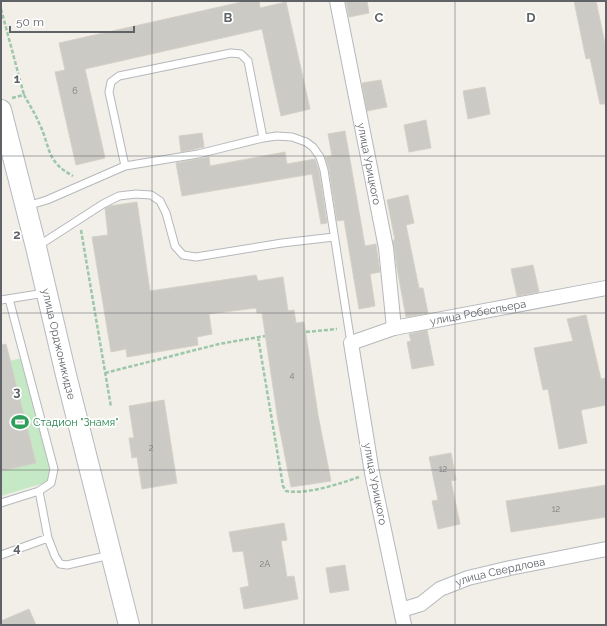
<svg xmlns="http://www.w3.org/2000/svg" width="607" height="626" font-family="Raleway,sans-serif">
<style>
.green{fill:#c5e8c5}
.building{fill:#cccac5;stroke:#d6d1c6}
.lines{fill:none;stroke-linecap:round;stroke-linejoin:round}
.service-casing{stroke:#b5b8bc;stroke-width:9}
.minor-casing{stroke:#b5b8bc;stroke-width:16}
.secondary-casing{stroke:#b6babf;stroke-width:22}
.path{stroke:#9cc7a9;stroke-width:2.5;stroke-dasharray:4 2;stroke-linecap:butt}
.service{stroke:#fff;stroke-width:7}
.minor{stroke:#fff;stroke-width:14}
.secondary{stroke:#fff;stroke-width:20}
.grid{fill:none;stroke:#5f6368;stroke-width:1;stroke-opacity:0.55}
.labels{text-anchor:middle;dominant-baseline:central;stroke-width:3.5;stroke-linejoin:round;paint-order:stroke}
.number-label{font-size:9px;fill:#7a7d7f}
.street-label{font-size:11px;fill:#5f6368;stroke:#fff}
.leisure-label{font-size:11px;fill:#27864d;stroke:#fff;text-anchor:start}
.grid-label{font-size:13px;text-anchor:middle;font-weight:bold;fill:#5f6368;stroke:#fff;stroke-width:3.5;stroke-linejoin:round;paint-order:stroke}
</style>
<rect width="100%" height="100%" fill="#f1efe8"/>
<path class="green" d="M22 358 54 480 1 496V363Z"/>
<path class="building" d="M246 1H259L260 8 286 2 310 109 281 116 262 29 85 69 105 158 76 165 55 72 65 70 59 43Z
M346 1H367L369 13 349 17Z
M574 1H596L606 48V104H600L590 58 586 59Z
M381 80 387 107 367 111 362 83Z
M485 87 490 114 468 119 463 91Z
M426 120 431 148 409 152 404 125Z
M345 131 365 246 376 244 380 272 370 274 375 306 359 309 344 220 337 221 329 169 325 157 332 156 328 134Z
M202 133 204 147 181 152 179 136Z
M285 152 287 164 315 159 319 171 327 223 321 224 312 174 182 196 176 163 209 157 210 166Z
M408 195 414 223 406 225 419 288H423L428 313 406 317 397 268 393 240H395L387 200Z
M137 202 150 291 256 275 258 281 283 277 288 311 294 310 296 323 304 322 318 415 331 481 291 487 278 421 262 313H257L256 308 209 314 212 334 197 337 198 345 127 357 126 349 111 352 92 237 108 235 105 208 110 206Z
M533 265 539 292 517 296 511 269Z
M586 315 601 379 606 378V405L581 410 587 443 559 449 548 389 543 390 534 348 573 341 567 319Z
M427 330 434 365 412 369 407 342 411 341 409 334Z
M6 344 36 463 1 471V345Z
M164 400 177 483 142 489 137 457 132 458 129 438H134L129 406Z
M451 453 456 480 451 481 460 524 438 529 432 501 438 500 429 457Z
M606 485V517L511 532 506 501Z
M284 523 287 540 281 541 287 577 294 576 298 599 244 609 240 588 249 586 243 551 233 552 229 532Z
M345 565 349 590 330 593 326 568Z
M29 609 36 625H1V621Z"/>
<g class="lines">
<g class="service-casing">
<path id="service" d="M125 166 109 92 111 82 119 76 231 53 241 54 248 61 263 138
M27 206 47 200 125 166 198 154 263 138 277 136 292 137 306 142 313 147 320 157 324 170 351 343
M38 246 103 204 119 196 136 194 151 195 160 201 166 213 175 246 183 255 196 257 282 243 334 237
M1 300 45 293
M1 503 39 491 51 483 54 469 9 299
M48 538 55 556 60 564 67 565 110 555
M1 555 48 538 39 491"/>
</g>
<g class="minor-casing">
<g id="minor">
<path id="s1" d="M337 1 386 248 394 328"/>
<path id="s2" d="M401 610 421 604 440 589 468 578 510 568 606 549"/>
<path id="s3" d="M404 625 372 473 351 343 394 328 606 288"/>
</g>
</g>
<g class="secondary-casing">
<g id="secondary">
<path id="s4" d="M1 110 36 247 66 375 129 625"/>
</g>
</g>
<path class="path" d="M1 9 24 95
M12 98 24 95C29 104 35 113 39 123 51 147 45 161 73 176
M81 230 111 407
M306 332 337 329
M258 337 283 486 286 491C306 495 339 484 359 477
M105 373 219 344 265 336"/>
<use href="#service" class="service"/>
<use href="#minor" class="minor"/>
<use href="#secondary" class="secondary"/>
</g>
<path class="grid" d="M152 1V625M304 1V625M455 1V625M1 156H606M1 313H606M1 470H606"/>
<defs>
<g id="stadium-bare" transform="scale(1.38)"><path d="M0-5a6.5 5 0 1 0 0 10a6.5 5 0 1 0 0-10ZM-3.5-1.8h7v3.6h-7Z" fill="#2e9e5b" stroke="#fff" stroke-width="2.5" paint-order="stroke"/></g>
</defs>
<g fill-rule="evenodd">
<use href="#stadium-bare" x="20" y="422"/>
</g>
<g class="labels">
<g class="number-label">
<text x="75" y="91">6</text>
<text x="292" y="375">4</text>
<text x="151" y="448">2</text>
<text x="443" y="469">12</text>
<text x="556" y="509">12</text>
<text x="265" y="564">2А</text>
</g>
<g class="street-label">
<text stroke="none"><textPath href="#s1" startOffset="166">улица Урицкого</textPath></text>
<text stroke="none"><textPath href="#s3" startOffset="418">улица Робеспьера</textPath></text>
<text stroke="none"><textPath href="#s4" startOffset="241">улица Орджоникидзе</textPath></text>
<text transform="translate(375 484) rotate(79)">улица Урицкого</text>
<text stroke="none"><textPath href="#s2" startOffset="108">улица Свердлова</textPath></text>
</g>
<g class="leisure-label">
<text x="33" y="422">Стадион "Знамя"</text>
</g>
</g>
<g class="grid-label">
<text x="228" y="22">B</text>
<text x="379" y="22">C</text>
<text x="531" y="22">D</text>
<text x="17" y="83">1</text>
<text x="17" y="239">2</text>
<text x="17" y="396">3</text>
<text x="17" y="552">4</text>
</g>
<rect width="607" height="626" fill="none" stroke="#5f6368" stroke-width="4"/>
<path d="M10 26v6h124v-6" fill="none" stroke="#5f6368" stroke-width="2"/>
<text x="16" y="26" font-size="12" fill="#5f6368" stroke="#ffffff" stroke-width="3" paint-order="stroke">50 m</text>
</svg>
